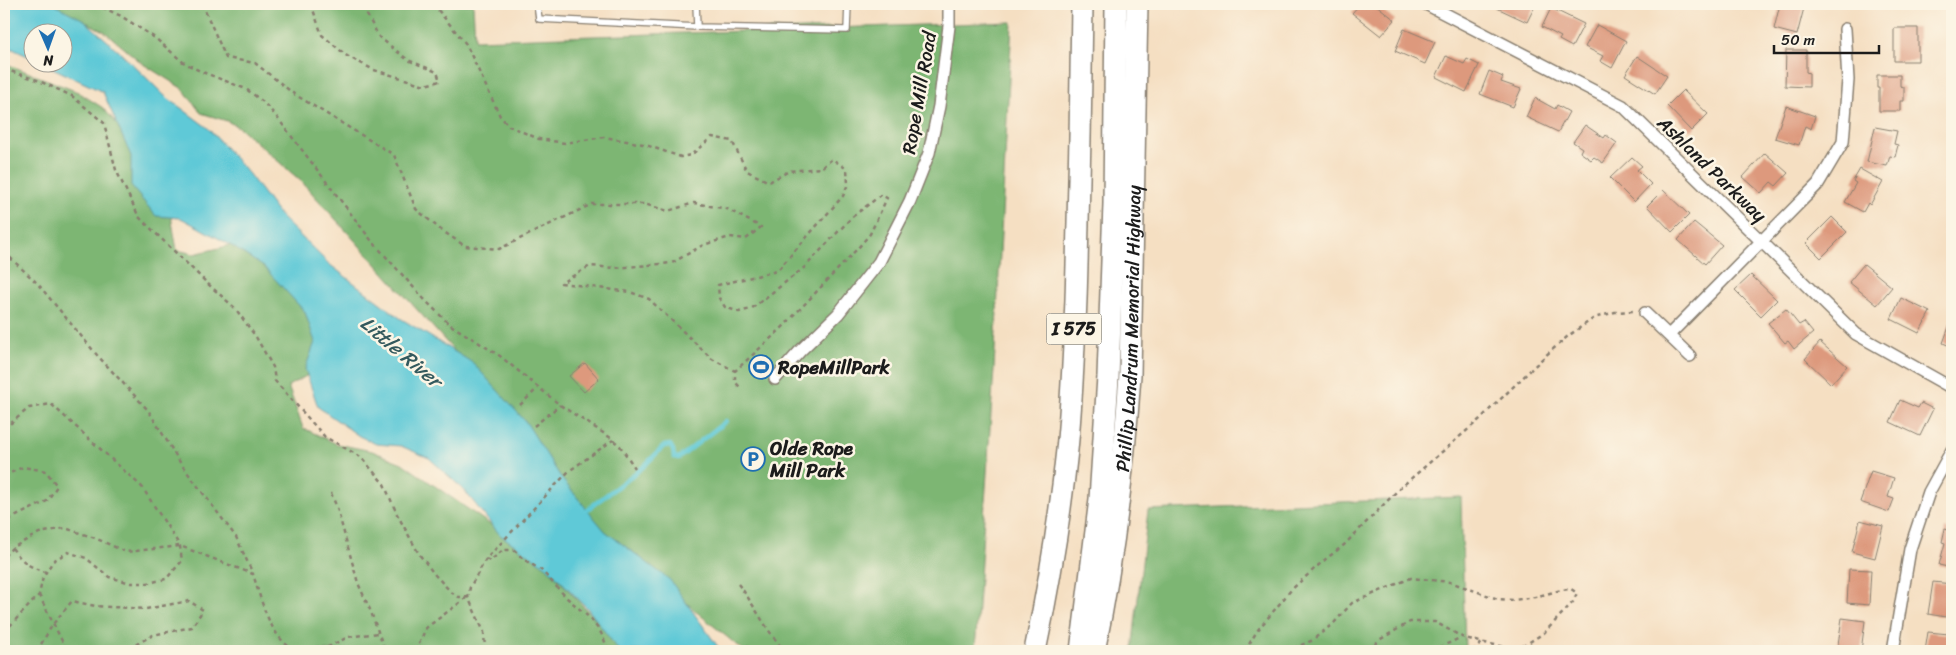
<svg xmlns="http://www.w3.org/2000/svg" width="1956" height="655" font-family="Sriracha,sans-serif">
<style>
.forest{fill:#7db673;stroke:#4c6948}
.water{fill:#5ec9d7;stroke:#3d727a}
.lines{fill:none;stroke-linecap:round;stroke-linejoin:round}
.stream{stroke:#5ec9d7;stroke-width:4.5}
.building{fill:#dd997d}
.service-casing{stroke:#887e6f;stroke-width:8}
.minor-casing{stroke:#887e6f;stroke-width:14}
.motorway-casing{stroke:#887e6f;stroke-width:24}
.path{stroke:#887e6f;stroke-width:2.5;stroke-dasharray:4 4;stroke-linecap:butt}
.service{stroke:#fff;stroke-width:5.5}
.minor{stroke:#fff;stroke-width:11}
.motorway{stroke:#fff;stroke-width:21}
.labels{text-anchor:middle;dominant-baseline:central;stroke-width:5;stroke-linejoin:round;paint-order:stroke}
.shield{fill:#fcf5e5;stroke:#5f5d58;stroke-width:1}
.shield-label{font-size:18px;font-weight:bold;fill:#1c1c1c}
.street-label{font-size:19px;fill:#1c1c1c;stroke:#fcf5e5}
.poi-label{font-size:19px;font-weight:bold;fill:#1c1c1c;stroke:#fcf5e5;text-anchor:start}
.water-label{font-size:20px;font-style:italic;fill:#33595d;stroke:#fcf5e5}
</style>
<rect width="100%" height="100%" fill="#fcf5e5"/>
<filter id="ink" filterUnits="userSpaceOnUse"><feTurbulence type="fractalNoise" baseFrequency=".02" numOctaves="2"/><feDisplacementMap in="SourceGraphic" scale="10" xChannelSelector="R" yChannelSelector="G"/><feConvolveMatrix kernelMatrix="1 2 1 2 8 2 1 2 1" color-interpolation-filters="sRGB"/></filter>
<filter id="wash" filterUnits="userSpaceOnUse"><feTurbulence type="fractalNoise" baseFrequency=".0096" numOctaves="4" result="noise"/><feDisplacementMap in="SourceGraphic" scale="20" xChannelSelector="R" yChannelSelector="G"/><feGaussianBlur stdDeviation="1.12" result="paint"/><feColorMatrix in="noise" values="0 0 0 0 0 0 0 0 0 0 0 0 0 0 0 0 0 1.4 0 .05"/><feComposite in="paint" operator="in"/></filter>
<g filter="url(#wash)">
<rect width="100%" height="100%" fill="#f5dfc2"/>
<path class="forest" d="M52 4H473L475 40 1012 22 994 369 975 651H744L693 609 658 576 614 545 476 375 302 182 240 128 227 121 201 113 183 89 143 64 105 32Z
M4 63 78 92 103 108 125 133 171 216 177 250 194 254 240 243 266 264 325 330 321 368 288 386 303 428 337 444 372 451 402 463 541 560 624 651H4Z
M1461 497 1465 651H1132L1148 510Z"/>
<path class="water" d="M4 4H53L84 20 122 54 165 96 208 128 248 173 281 217 329 264 400 318 473 363 526 422 562 479 605 531 670 580 721 651H619L588 609 547 567 500 535 464 490 429 458 401 446 376 444 359 436 318 407 305 369 315 342 305 312 264 267 227 243 181 218 156 216 131 186V156L103 92 42 63 62 62V32H32V58L4 45Z"/>
<g class="lines">
<path class="stream" d="M584 512 643 467 664 446 670 445 673 450 674 457 679 458 726 421"/>
</g>
<g id="blocks">
<path class="building" d="M1360 4H1375L1395 20 1381 36 1352 13Z
M1500 4H1536L1527 22 1497 8Z
M1780 4H1805L1797 35 1774 29Z
M1551 8 1584 24 1572 47 1559 40 1561 37 1542 27Z
M1597 25 1626 41 1612 68 1600 61 1603 56 1585 47Z
M1894 28H1918V61H1894Z
M1404 29 1435 42 1425 64 1395 51Z
M1786 50H1806V72L1809 73V87L1785 86Z
M1446 56 1464 64 1467 59 1479 65 1466 92 1436 77Z
M1637 56 1667 76 1655 94 1625 75Z
M1489 71 1503 77 1501 82 1521 89 1513 107 1480 94Z
M1877 75H1900V86L1904 87V101H1900V111H1879V88H1877Z
M1683 90 1708 114 1691 131 1667 106Z
M1535 98 1555 109 1557 105 1569 112 1558 132 1526 117Z
M1786 106 1815 116 1811 129 1805 126 1799 145 1775 138Z
M1585 125 1604 138 1606 135 1617 143 1603 163 1594 157 1591 160 1580 152 1582 148 1573 142Z
M1875 127 1897 131 1894 144 1898 145 1895 157 1890 156 1887 166 1867 162Z
M1765 153 1788 173 1776 186 1771 182 1761 193 1743 177Z
M1632 157 1642 166 1637 170 1651 184 1634 202 1610 178Z
M1860 169 1883 182 1870 205 1868 203 1863 212 1845 202 1856 183 1853 181Z
M1663 190 1689 215 1672 232 1647 206Z
M1832 217 1847 232 1821 258 1806 243Z
M1694 222 1722 245 1705 264 1678 240Z
M1864 264 1892 287 1877 305 1849 282Z
M1751 275 1777 300 1761 316 1735 290Z
M1901 298 1930 312 1919 333 1891 319Z
M1786 309 1799 325 1804 322 1813 333 1794 349 1788 341 1785 343 1768 323Z
M1952 319V347L1943 343Z
M1820 342 1847 366 1831 384 1805 359Z
M585 363 599 379 584 392 569 376Z
M1900 400 1918 408 1921 403 1933 409 1920 436 1890 422Z
M1871 471 1894 478 1888 497 1894 499 1889 512 1860 502Z
M1860 520 1883 526 1875 558 1852 552Z
M1945 529 1952 531V568L1939 565 1945 543 1942 542Z
M1849 569 1871 570 1869 605 1847 603Z
M1933 582 1952 584V618L1928 614Z
M1842 618 1865 621 1861 651H1837Z
M1928 632 1949 634 1947 651H1925Z"/>
</g>
</g>
<g filter="url(#ink)">
<use href="#blocks" fill-opacity="0" stroke="#887e6f" stroke-width="1"/>
<g class="lines">
<g class="service-casing">
<path id="service" d="M537 4 539 19 697 27 847 30 848 4
M696 4 697 27"/>
</g>
<g class="minor-casing">
<path id="minor" d="M1426 4 1623 106 1856 334 1952 388
M1645 313 1690 356
M1669 335 1818 184 1843 142 1848 80 1845 29
M775 379 800 351 838 314 879 262 910 201 929 153 939 106 949 26V4
M1893 651 1910 549 1929 492 1952 450"/>
</g>
<g class="motorway-casing">
<g id="motorway">
<path d="M1035 651C1049 585 1060 518 1067 450 1072 400 1074 349 1076 299 1079 200 1081 102 1082 4"/>
<path d="M1081 651 1100 499 1108 377 1114 204 1116 4"/>
<path id="s1" d="M1094 651C1113 560 1124 468 1130 375L1137 4"/>
</g>
</g>
<path class="path" d="M95 4 121 16 155 38 183 62 200 71 246 89 262 101 276 116 371 240 424 299 449 324 500 356 560 405 611 438 620 446 635 468
M202 4 226 58 255 63 294 94 394 155 416 209 441 230 465 246 499 249 592 204H644L668 211 694 203 727 209 761 227 746 239 730 237 703 245 672 263 615 268 590 266 561 283 630 292 649 299 712 359 735 371
M311 4 322 35 347 56 374 70 425 85 440 81 437 72 408 60 379 37 367 15 369 4
M433 4 466 44 500 116 509 126 539 139 565 143 604 137 643 144 681 157 691 155 712 137 732 141 747 171 769 182 789 171 821 168 832 159 847 169 848 184 843 196 777 271 718 285 719 298 725 307 739 312 751 309 805 267 852 217 881 195 887 198 870 234 858 248 782 328 735 371V382L742 389
M4 69 37 80 72 96 104 123 116 170 139 217 208 284 235 308 256 337 273 367 275 381 325 437 361 457 384 484 397 514 419 554 435 575 451 592 459 597H468
M4 252 37 283 97 355 148 410 181 464 236 537 253 574
M520 405 538 388
M534 426 560 405
M4 429 29 408 51 404 142 487 180 546 182 561 166 579 148 583H131L109 577 86 558 68 552 53 561 43 577 39 595 4 632
M4 476 23 467 46 471 57 486 47 501 4 522
M331 493 337 508 358 583 371 612 385 651
M12 548C23 562 28 567 46 572
M4 556 12 548 39 533 65 528 95 538 126 552 180 546 253 574C261 599 270 640 297 651
M486 559 490 561 503 550H514L523 559 541 570 567 598 591 619 601 633 609 651
M738 584C755 605 766 631 785 651
M39 595 67 651
M37 651 53 624 72 601 95 606 146 609 189 601 203 610 192 627 153 635 135 645 133 651
M312 651 324 649 348 637 378 633
M423 651 419 644 426 628 466 598
M485 651 484 632 468 597 470 587 486 559 569 471 613 440
M1245 651 1257 631 1291 590 1322 562 1344 545 1400 488 1479 420 1544 357 1568 336 1594 318 1615 312 1635 311
M1286 651 1311 641 1334 623 1352 603 1411 578 1450 582 1498 599 1514 600 1535 597 1561 590 1571 589 1577 593 1573 602 1544 633 1523 646 1510 648 1480 642 1462 637 1435 622H1410L1379 640 1368 651
M1432 651 1462 637
M1472 651 1482 643"/>
<use href="#service" class="service"/>
<use href="#minor" class="minor"/>
<use href="#motorway" class="motorway"/>
</g>
</g>
<defs>
<g id="stadium-ring" transform="scale(1.25)"><circle r="9.5" fill="#fcf5e5" stroke="#1f6fb2" stroke-width="1.5"/><path d="M0-5a6.5 5 0 1 0 0 10a6.5 5 0 1 0 0-10ZM-3.5-1.8h7v3.6h-7Z" fill="#1f6fb2"/></g>
<g id="parking-ring" transform="scale(1.25)"><circle r="9.5" fill="#fcf5e5" stroke="#1f6fb2" stroke-width="1.5"/><path d="M-3.5-5.5H1a3.5 3.5 0 0 1 0 7H-1V5.5H-3.5ZM-1-3.4V-.6H.8a1.4 1.4 0 0 0 0-2.8Z" fill="#1f6fb2"/></g>
</defs>
<g fill-rule="evenodd">
<use href="#stadium-ring" x="761" y="367"/>
<use href="#parking-ring" x="753" y="459"/>
</g>
<g class="labels">
<rect class="shield" x="1046.5" y="313.5" width="55" height="31" rx="4"/>
<g class="shield-label">
<text x="1074" y="329">I 575</text>
</g>
<g class="street-label">
<text transform="translate(919 93) rotate(-80)">Rope Mill Road</text>
<text transform="translate(1712 169) rotate(44)">Ashland Parkway</text>
<text stroke="none"><textPath href="#s1" startOffset="325">Phillip Landrum Memorial Highway</textPath></text>
</g>
<g class="poi-label">
<text x="778" y="367">RopeMillPark</text>
<text x="770" y="448">Olde Rope<tspan x="770" dy="22">Mill Park</tspan></text>
</g>
<g class="water-label">
<text transform="translate(401 352) rotate(40)">Little River</text>
</g>
</g>
<rect width="1956" height="655" fill="none" stroke="#fcf5e5" stroke-width="20"/>
<g transform="translate(48 48) rotate(178)"><circle r="24" fill="#fcf5e5" stroke="#a29e95"/>
<path d="M0-4L9 19L0 12L-9 19Z" fill="#1f6fb2"/>
<text y="-8" font-size="14" font-weight="bold" text-anchor="middle" fill="#1c1c1c">N</text>
</g>
<path d="M1774 45v8h105v-8" fill="none" stroke="#1c1c1c" stroke-width="2.5"/>
<text x="1781" y="45" font-size="15" fill="#1c1c1c" stroke="#fcf5e5" stroke-width="4" paint-order="stroke">50 m</text>
</svg>
